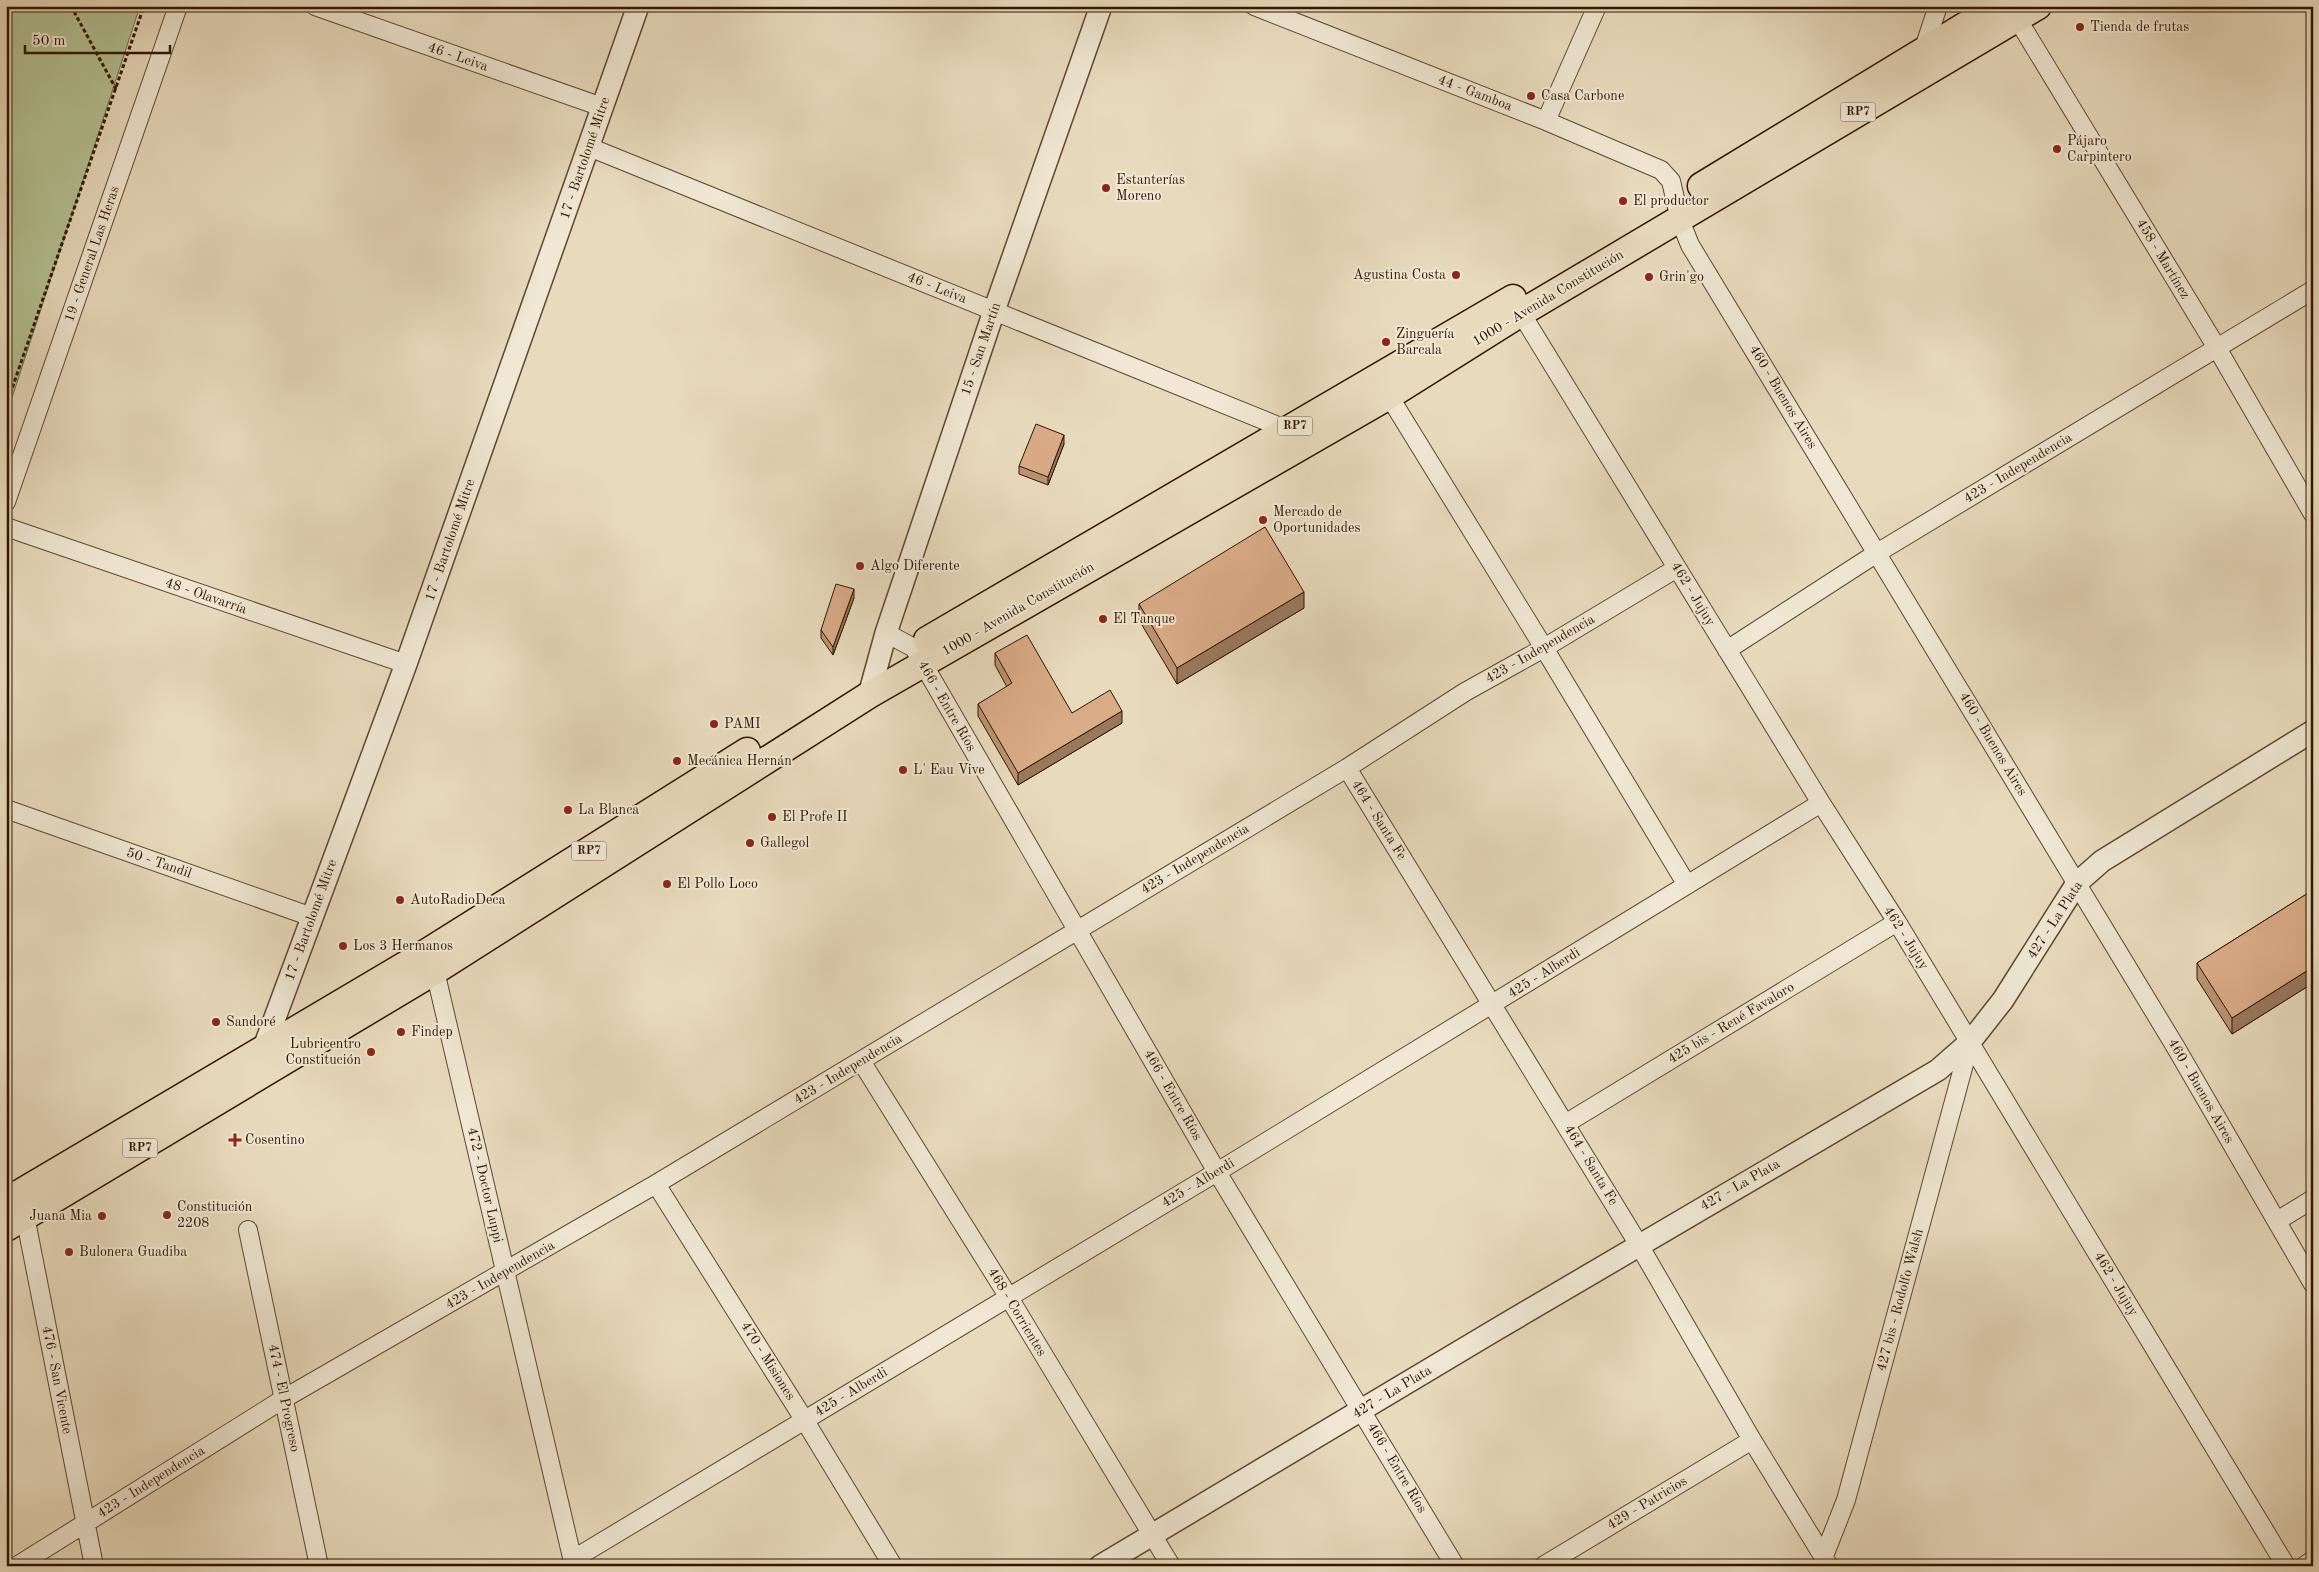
<svg xmlns="http://www.w3.org/2000/svg" width="2319" height="1572" font-family="'Old Standard TT',serif">
<style>
.green{fill:#b3c193;stroke:#726c4a}
.lines{fill:none;stroke-linecap:round;stroke-linejoin:round}
.minor-casing{stroke:#5e4730;stroke-width:20}
.tertiary-casing{stroke:#5e4730;stroke-width:24}
.primary-casing{stroke:#301601;stroke-width:29}
.path{stroke:#301601;stroke-width:3;stroke-dasharray:4 2.5;stroke-linecap:butt}
.minor{stroke:#f0e8d4;stroke-width:18}
.tertiary{stroke:#f0e8d4;stroke-width:21}
.primary{stroke:#e8dbbd;stroke-width:26}
.wall{fill:#bb9374;stroke:#301601}
.shaded-wall{fill:#99785e;stroke:#301601}
.building{fill:#daab87;stroke:#301601}
.poi-dot{fill:#8f2418;stroke:#f0e8d4;stroke-width:2}
.labels{text-anchor:middle;dominant-baseline:central;stroke-width:4;stroke-linejoin:round;paint-order:stroke}
.shield{fill:#f0e8d4;stroke:#6a5540;stroke-width:1}
.shield-label{font-size:12px;font-weight:bold;fill:#301601}
.poi-label{font-size:14px;fill:#301601;stroke:#f0e8d4;text-anchor:start}
.street-label{font-size:14px;fill:#301601;stroke:#f0e8d4}
</style>
<rect width="100%" height="100%" fill="#e8dbbd"/>
<filter id="stains"><feTurbulence type="fractalNoise" baseFrequency=".004" numOctaves="4"/><feColorMatrix values="0 0 0 0 .2 0 0 0 0 .09 0 0 0 0 .02 0 0 0 .5 -.17"/></filter>
<radialGradient id="worn" r=".72"><stop offset=".6" stop-color="#630" stop-opacity="0"/><stop offset="1" stop-color="#630" stop-opacity=".3"/></radialGradient>
<path class="green" d="M6 6H140L6 416Z"/>
<g class="lines">
<g class="minor-casing">
<path id="minor" d="M315 6 602 107
M1254 6 1546 121 1661 170 1671 181 1680 220 1690 245 2175 1046 2313 1284
M2012 10 2217 348 2313 514
M1925 55 1923 51 1938 6
M1546 121 1597 6
M589 147 1293 432
M1521 313 1821 803 1897 922 2286 1566
M1389 396 1544 648 1687 885
M6 502 178 6
M6 527 406 664
M886 633 914 648 1217 1172 1455 1566
M1727 650 1877 553 2313 290
M1347 768 1639 1245 1752 1440 1829 1566
M6 809 312 917
M431 962 435 971 574 1566
M861 1061 1008 1296 1171 1566
M1565 1124 1897 922
M656 1184 805 1421 893 1566
M21 1207 25 1216 94 1566
M2277 1221 2313 1199
M248 1230 319 1566
M1824 1556 1846 1500 1970 1042
M572 1560 1217 1172 1821 803
M17 1566 285 1398 656 1184 1347 768 1465 692 1544 648 1677 568
M1543 1566 1752 1440
M2304 1566 2313 1560"/>
</g>
<g class="tertiary-casing">
<path id="tertiary" d="M869 695 886 633 994 311 1101 6
M266 1055 263 1050 406 664 638 6
M1100 1566 1497 1329 1938 1070 1970 1042 2003 1000 2077 883 2102 861 2313 731"/>
</g>
<g class="primary-casing">
<path id="primary" d="M1701 186 1997 6
M927 640 1513 298
M6 1201 427 952 747 751
M6 1228 435 971 869 695 1389 396 1521 313 2038 6"/>
</g>
<path class="path" d="M71 6 116 89
M6 406 144 6"/>
<use href="#minor" class="minor"/>
<use href="#tertiary" class="tertiary"/>
<use href="#primary" class="primary"/>
</g>
<path class="wall" d="M1064 444 1048 485 1019 474V466Z
M854 598 833 655 821 638V630Z
M1139 604 1304 608 1177 684 1139 620Z
M995 653 1072 713 1122 723 1018 785 978 716V704L1007 687 995 665Z
M2313 890V983L2232 1034 2197 979V963Z"/>
<path class="shaded-wall" d="M1064 435V444L1048 485V477Z
M854 589V598L833 655V647Z
M1304 592V608L1177 684V668Z
M1122 711V723L1018 785V773Z
M2313 967V983L2232 1034V1018Z"/>
<path class="building" d="M1036 424 1064 435 1048 477 1019 466Z
M1265 527 1304 592 1177 668 1139 604Z
M836 584 854 589 833 647 821 630Z
M1027 635 1072 713 1110 690 1122 711 1018 773 978 704 1012 683 995 653Z
M2313 890V967L2232 1018 2197 963Z"/>
<g class="poi-dot">
<circle cx="2080" cy="27" r="5"/>
<circle cx="1531" cy="96" r="5"/>
<circle cx="2057" cy="149" r="5"/>
<circle cx="1106" cy="188" r="5"/>
<circle cx="1623" cy="201" r="5"/>
<circle cx="1456" cy="275" r="5"/>
<circle cx="1649" cy="277" r="5"/>
<circle cx="1386" cy="342" r="5"/>
<circle cx="1263" cy="520" r="5"/>
<circle cx="860" cy="566" r="5"/>
<circle cx="1103" cy="619" r="5"/>
<circle cx="714" cy="724" r="5"/>
<circle cx="677" cy="761" r="5"/>
<circle cx="903" cy="770" r="5"/>
<circle cx="568" cy="810" r="5"/>
<circle cx="772" cy="817" r="5"/>
<circle cx="750" cy="843" r="5"/>
<circle cx="667" cy="884" r="5"/>
<circle cx="400" cy="900" r="5"/>
<circle cx="343" cy="946" r="5"/>
<circle cx="216" cy="1022" r="5"/>
<circle cx="401" cy="1032" r="5"/>
<circle cx="371" cy="1052" r="5"/>
<path d="M232.5 1132.5h5v5h5v5h-5v5h-5v-5h-5v-5h5z"/>
<circle cx="167" cy="1215" r="5"/>
<circle cx="102" cy="1216" r="5"/>
<circle cx="69" cy="1252" r="5"/>
</g>
<g class="labels">
<g class="shield">
<rect x="1840.5" y="102.5" width="35" height="19" rx="4"/>
<rect x="1277.5" y="416.5" width="35" height="19" rx="4"/>
<rect x="571.5" y="841.5" width="35" height="19" rx="4"/>
<rect x="122.5" y="1138.5" width="35" height="19" rx="4"/>
</g>
<g class="shield-label">
<text x="1858" y="112">RP7</text>
<text x="1295" y="426">RP7</text>
<text x="589" y="851">RP7</text>
<text x="140" y="1148">RP7</text>
</g>
<g class="poi-label">
<text x="2090" y="27">Tienda de frutas</text>
<text x="1541" y="96">Casa Carbone</text>
<text x="2067" y="141">Pájaro<tspan x="2067" dy="16">Carpintero</tspan></text>
<text x="1116" y="180">Estanterías<tspan x="1116" dy="16">Moreno</tspan></text>
<text x="1633" y="201">El productor</text>
<text x="1446" y="275" text-anchor="end">Agustina Costa</text>
<text x="1659" y="277">Grin'go</text>
<text x="1396" y="334">Zinguería<tspan x="1396" dy="16">Barcala</tspan></text>
<text x="1273" y="512">Mercado de<tspan x="1273" dy="16">Oportunidades</tspan></text>
<text x="870" y="566">Algo Diferente</text>
<text x="1113" y="619">El Tanque</text>
<text x="724" y="724">PAMI</text>
<text x="687" y="761">Mecánica Hernán</text>
<text x="913" y="770">L' Eau Vive</text>
<text x="578" y="810">La Blanca</text>
<text x="782" y="817">El Profe II</text>
<text x="760" y="843">Gallegol</text>
<text x="677" y="884">El Pollo Loco</text>
<text x="410" y="900">AutoRadioDeca</text>
<text x="353" y="946">Los 3 Hermanos</text>
<text x="226" y="1022">Sandoré</text>
<text x="411" y="1032">Findep</text>
<text x="361" y="1044" text-anchor="end">Lubricentro<tspan x="361" dy="16">Constitución</tspan></text>
<text x="245" y="1140">Cosentino</text>
<text x="177" y="1207">Constitución<tspan x="177" dy="16">2208</tspan></text>
<text x="92" y="1216" text-anchor="end">Juana Mia</text>
<text x="79" y="1252">Bulonera Guadiba</text>
</g>
<g class="street-label">
<text transform="translate(458 57) rotate(19)">46 - Leiva</text>
<text transform="translate(1475 93) rotate(21)">44 - Gamboa</text>
<text transform="translate(585 158) rotate(-71)">17 - Bartolomé Mitre</text>
<text transform="translate(92 254) rotate(-71)">19 - General Las Heras</text>
<text transform="translate(2163 259) rotate(59)">458 - Martínez</text>
<text transform="translate(937 288) rotate(22)">46 - Leiva</text>
<text transform="translate(1548 298) rotate(-31)">1000 - Avenida Constitución</text>
<text transform="translate(981 349) rotate(-71)">15 - San Martín</text>
<text transform="translate(1783 397) rotate(59)">460 - Buenos Aires</text>
<text transform="translate(2018 468) rotate(-31)">423 - Independencia</text>
<text transform="translate(450 540) rotate(-71)">17 - Bartolomé Mitre</text>
<text transform="translate(1693 594) rotate(59)">462 - Jujuy</text>
<text transform="translate(206 596) rotate(19)">48 - Olavarría</text>
<text transform="translate(1018 609) rotate(-30)">1000 - Avenida Constitución</text>
<text transform="translate(1540 649) rotate(-30)">423 - Independencia</text>
<text transform="translate(947 706) rotate(60)">466 - Entre Ríos</text>
<text transform="translate(1993 744) rotate(59)">460 - Buenos Aires</text>
<text transform="translate(1379 820) rotate(58)">464 - Santa Fe</text>
<text transform="translate(1195 859) rotate(-31)">423 - Independencia</text>
<text transform="translate(159 863) rotate(19)">50 - Tandil</text>
<text transform="translate(311 920) rotate(-70)">17 - Bartolomé Mitre</text>
<text transform="translate(2055 920) rotate(-57)">427 - La Plata</text>
<text transform="translate(1906 938) rotate(58)">462 - Jujuy</text>
<text transform="translate(1544 973) rotate(-32)">425 - Alberdi</text>
<text transform="translate(1731 1023) rotate(-31)">425 bis - René Favaloro</text>
<text transform="translate(848 1069) rotate(-31)">423 - Independencia</text>
<text transform="translate(2201 1091) rotate(60)">460 - Buenos Aires</text>
<text transform="translate(1173 1095) rotate(60)">466 - Entre Ríos</text>
<text transform="translate(1591 1165) rotate(59)">464 - Santa Fe</text>
<text transform="translate(1198 1183) rotate(-31)">425 - Alberdi</text>
<text transform="translate(485 1185) rotate(77)">472 - Doctor Luppi</text>
<text transform="translate(1740 1185) rotate(-30)">427 - La Plata</text>
<text transform="translate(500 1275) rotate(-30)">423 - Independencia</text>
<text transform="translate(2116 1284) rotate(59)">462 - Jujuy</text>
<text transform="translate(1900 1300) rotate(-75)">427 bis - Rodolfo Walsh</text>
<text transform="translate(1017 1312) rotate(59)">468 - Corrientes</text>
<text transform="translate(768 1361) rotate(58)">470 - Misiones</text>
<text transform="translate(57 1380) rotate(79)">476 - San Vicente</text>
<text transform="translate(851 1392) rotate(-31)">425 - Alberdi</text>
<text transform="translate(1392 1392) rotate(-31)">427 - La Plata</text>
<text transform="translate(284 1398) rotate(78)">474 - El Progreso</text>
<text transform="translate(1397 1468) rotate(59)">466 - Entre Ríos</text>
<text transform="translate(151 1482) rotate(-32)">423 - Independencia</text>
<text transform="translate(1647 1503) rotate(-31)">429 - Patricios</text>
</g>
</g>
<rect width="2319" height="1572" fill="none" stroke="#e8dbbd" stroke-width="25"/>
<rect x="8" y="8" width="2304" height="1557" fill="none" stroke="#301601" stroke-width="2.5"/>
<rect x="12" y="12" width="2294" height="1547" fill="none" stroke="#301601"/>
<path d="M25 45v8h145v-8" fill="none" stroke="#301601" stroke-width="2.5"/>
<text x="32" y="45" font-size="15" fill="#301601" stroke="#f0e8d4" stroke-width="4" paint-order="stroke">50 m</text>
<rect width="100%" height="100%" filter="url(#stains)"/>
<rect width="100%" height="100%" fill="url(#worn)"/>
</svg>
